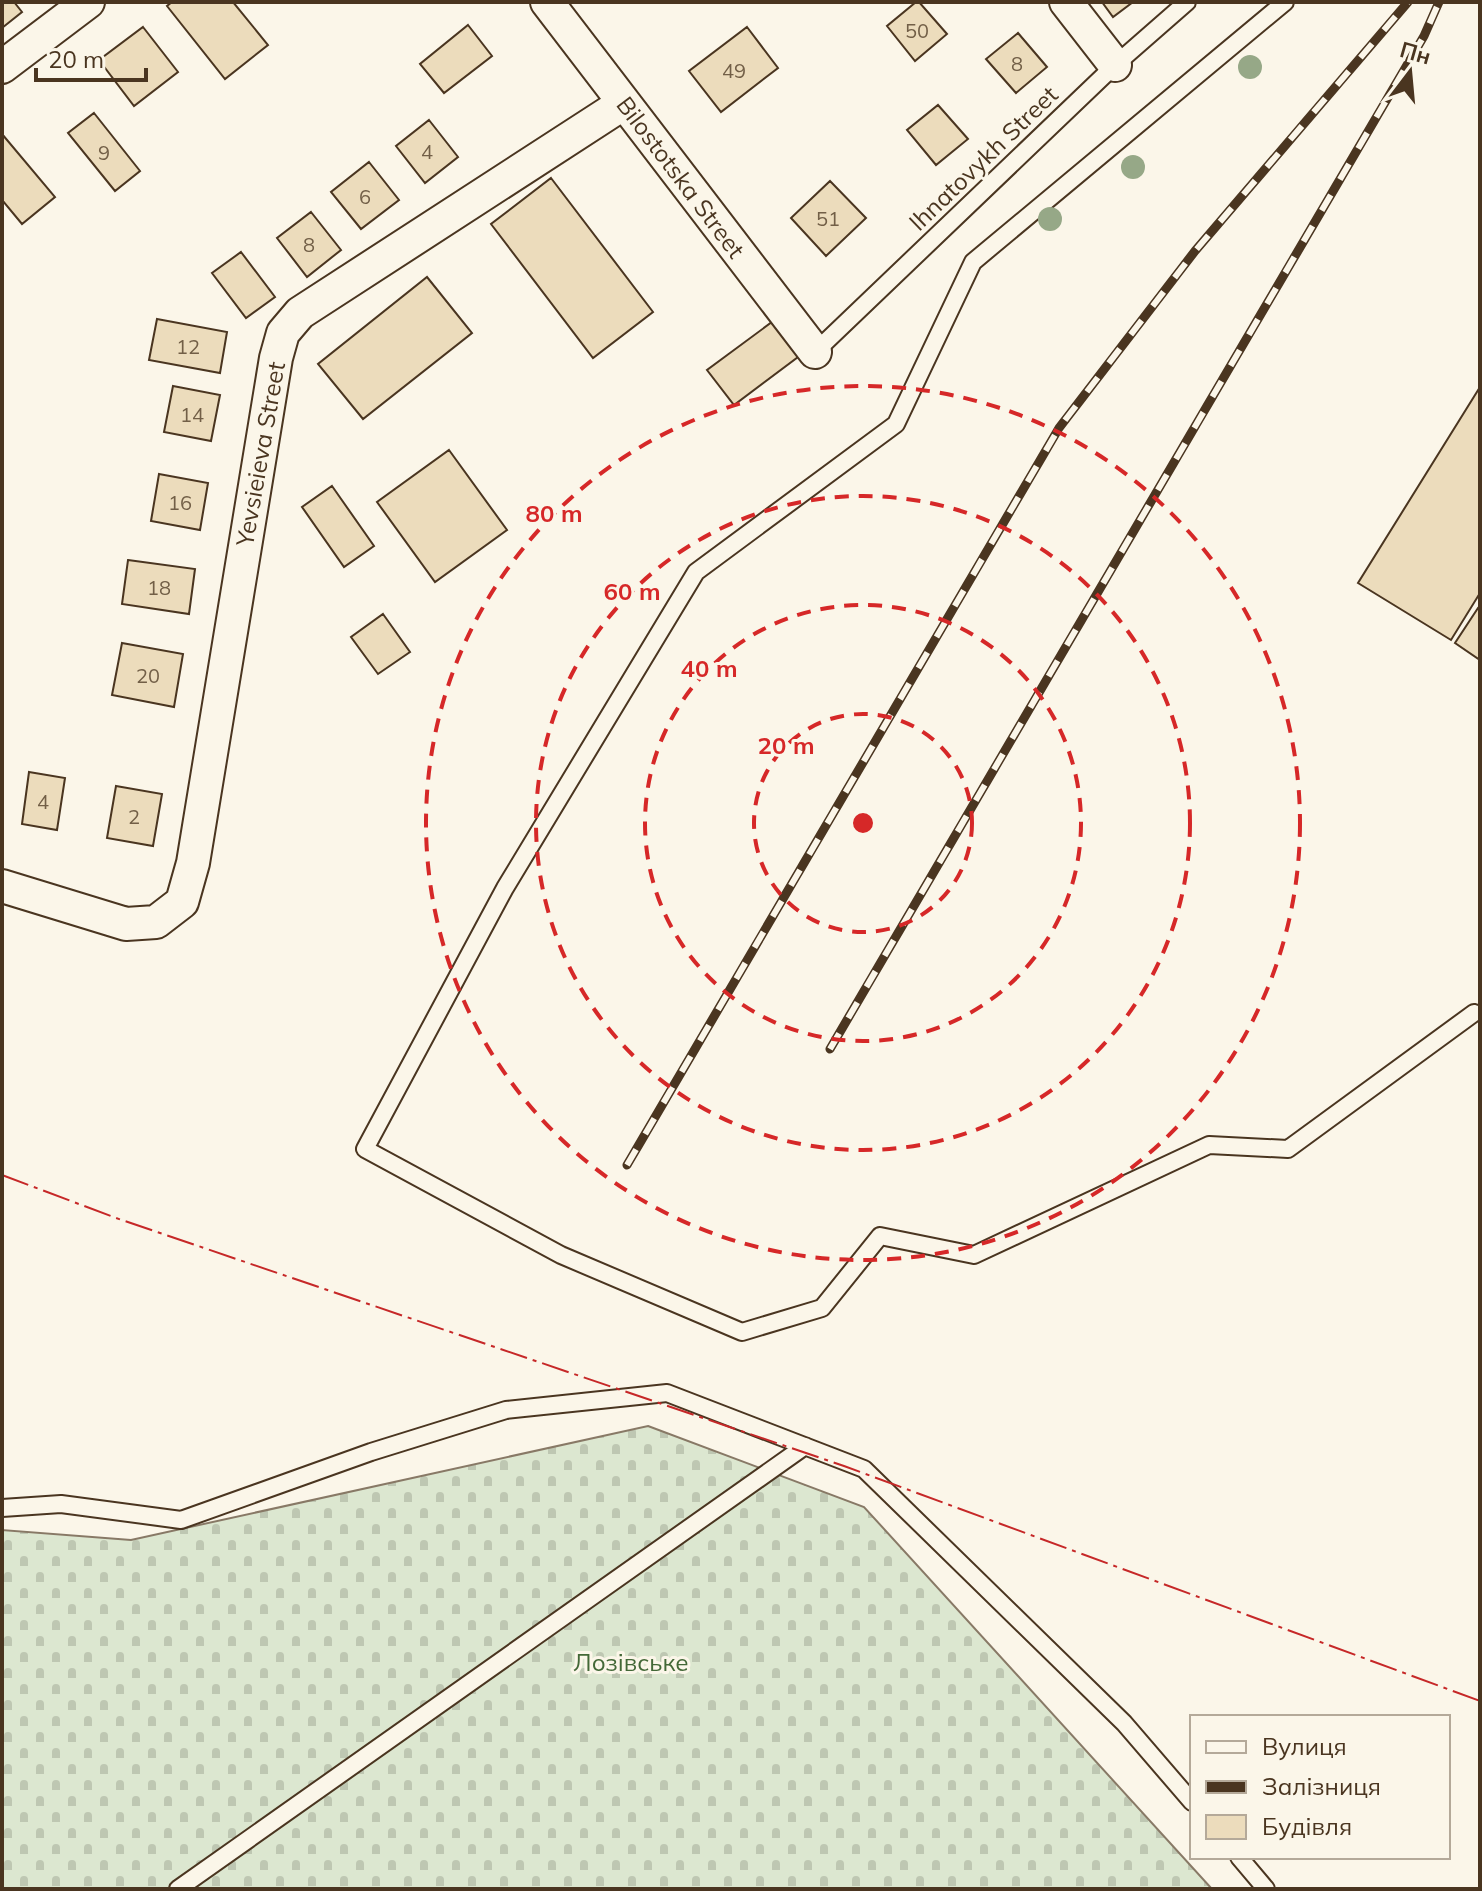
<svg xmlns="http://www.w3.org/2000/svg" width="1482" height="1891" font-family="Mulish,sans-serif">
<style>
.cemetery{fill:url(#cemetery-stones);stroke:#887966;stroke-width:2}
.building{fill:#ecdcbc;stroke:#4a3520;stroke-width:2}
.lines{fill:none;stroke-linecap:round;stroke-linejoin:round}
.lane-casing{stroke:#4a3520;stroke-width:20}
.street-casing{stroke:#4a3520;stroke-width:36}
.lane{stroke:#fbf6e9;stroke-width:16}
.street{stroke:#fbf6e9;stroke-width:32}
.rail-casing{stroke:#4a3520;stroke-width:9}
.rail{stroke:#fbf6e9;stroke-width:6;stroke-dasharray:18;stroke-linecap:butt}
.power{stroke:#c62828;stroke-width:2;stroke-dasharray:28 6 4 6;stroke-linecap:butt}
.tree{fill:#96a887}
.ring{fill:none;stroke:#d62828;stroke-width:4;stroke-dasharray:14 10}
.labels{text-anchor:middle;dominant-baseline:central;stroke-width:6;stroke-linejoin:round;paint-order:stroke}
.number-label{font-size:20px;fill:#725f47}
.street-label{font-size:24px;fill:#4a3520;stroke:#fbf6e9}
.park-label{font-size:24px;fill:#436837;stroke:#fbf6e9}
.centre{fill:#d62828;stroke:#fbf6e9;stroke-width:4}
.ring-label{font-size:24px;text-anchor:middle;font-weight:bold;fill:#d62828;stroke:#fbf6e9;stroke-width:6;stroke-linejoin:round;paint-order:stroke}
</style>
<defs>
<pattern id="cemetery-stones" width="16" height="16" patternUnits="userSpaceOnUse" patternTransform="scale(2)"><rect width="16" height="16" fill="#dce7d0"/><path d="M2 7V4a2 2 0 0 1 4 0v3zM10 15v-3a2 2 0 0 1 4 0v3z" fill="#bec7b2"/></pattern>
</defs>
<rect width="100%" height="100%" fill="#fbf6e9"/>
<path class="cemetery" d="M648 1426 864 1507 1212 1889H2V1530L131 1540Z"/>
<path class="building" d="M2 2H14L22 12 2 28Z
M172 2H233L268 45 225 79 167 6Z
M916 2H919L947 34 915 61 887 26Z
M1102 2H1133L1113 17Z
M468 25 492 56 444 93 420 64Z
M143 27 178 72 134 106 99 60Z
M747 27 778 68 721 112 689 71Z
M1018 33 1047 67 1016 93 986 59Z
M938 105 968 139 936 165 907 130Z
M94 113 140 171 115 191 68 133Z
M429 120 458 157 425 183 396 146Z
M2 134 55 197 22 224 2 200Z
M369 162 399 200 361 229 331 192Z
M551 178 653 312 593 358 491 224Z
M830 181 866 218 826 256 791 218Z
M311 212 341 250 307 277 277 238Z
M241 252 275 297 246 318 212 273Z
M427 277 472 333 363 419 318 364Z
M157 319 227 332 220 373 149 360Z
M776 319 802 354 734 405 707 370Z
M173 386 220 395 211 441 164 432Z
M1480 387V593L1451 640 1358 583Z
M449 450 507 530 435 582 377 502Z
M159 474 208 483 200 530 151 521Z
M332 486 374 546 344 567 302 507Z
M128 560 195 569 189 614 122 604Z
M1478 608 1480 609V660L1455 643Z
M383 614 410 652 378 674 351 637Z
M122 643 183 654 174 707 112 695Z
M29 772 65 778 57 830 22 824Z
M116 786 162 794 153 846 107 838Z"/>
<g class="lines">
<g class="lane-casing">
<path id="lane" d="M1285 2 973 262 896 424 696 572 505 888 365 1149 561 1255 742 1332 822 1308 880 1236 974 1255 1209 1145 1288 1149 1474 1013
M815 352 1115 65 1187 2
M2 1508 61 1504 181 1520 371 1452 506 1410 667 1393 864 1469 1124 1723 1192 1802
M1239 1857 1266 1889
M178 1889 805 1446"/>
</g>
<g class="street-casing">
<path id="street" d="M547 2 815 352
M1066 2 1115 65
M2 67 88 2
M2 886 126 924 156 922 182 902 193 863 276 358 283 333 300 313 624 103"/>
</g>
<use href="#lane" class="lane"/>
<use href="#street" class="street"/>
<g class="rail-casing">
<path id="rail" d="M830 1049 1424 36 1439 2
M627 1165 1059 428 1195 251 1408 2"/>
</g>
<use href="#rail" class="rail"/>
<path class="power" d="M2 1175 116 1218 844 1466 1480 1701"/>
</g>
<g class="tree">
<circle cx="1250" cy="67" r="12"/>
<circle cx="1133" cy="167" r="12"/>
<circle cx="1050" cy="219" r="12"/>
</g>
<g class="ring">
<circle cx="863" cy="823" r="109"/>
<circle cx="863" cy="823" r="218"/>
<circle cx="863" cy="823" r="327"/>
<circle cx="863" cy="823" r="437"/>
</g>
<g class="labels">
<g class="number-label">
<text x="917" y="30">50</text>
<text x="1017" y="63">8</text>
<text x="734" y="70">49</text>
<text x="427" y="151">4</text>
<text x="104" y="152">9</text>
<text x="365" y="196">6</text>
<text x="828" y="218">51</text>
<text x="309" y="244">8</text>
<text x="188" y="346">12</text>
<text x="192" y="414">14</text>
<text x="180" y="502">16</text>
<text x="159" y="587">18</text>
<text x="148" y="675">20</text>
<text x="43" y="801">4</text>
<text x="134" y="816">2</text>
</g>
<g class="street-label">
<text transform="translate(983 158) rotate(-44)">Ihnatovykh Street</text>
<text transform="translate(681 177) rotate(53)">Bilostotska Street</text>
<text transform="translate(260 454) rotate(-80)">Yevsieieva Street</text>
</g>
<g class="park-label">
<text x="631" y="1662">Лозівське</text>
</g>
</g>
<circle cx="863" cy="823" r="12" class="centre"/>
<g class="ring-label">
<text x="554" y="522">80 m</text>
<text x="632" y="600">60 m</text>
<text x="709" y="677">40 m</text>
<text x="786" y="754">20 m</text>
</g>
<rect width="1482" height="1891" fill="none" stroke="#4a3520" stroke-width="8"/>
<rect x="1190" y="1715" width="260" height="144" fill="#fbf6e9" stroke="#b4a999" stroke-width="2"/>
<rect x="1206" y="1741" width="40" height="12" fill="#fbf6e9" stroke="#b4a999" stroke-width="2"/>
<text x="1262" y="1755" font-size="24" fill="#4a3520">Вулиця</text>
<rect x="1206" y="1781" width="40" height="12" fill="#4a3520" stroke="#b4a999" stroke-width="2"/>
<text x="1262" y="1795" font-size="24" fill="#4a3520">Залізниця</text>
<rect x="1206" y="1815" width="40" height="24" fill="#ecdcbc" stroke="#b4a999" stroke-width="2"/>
<text x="1262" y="1835" font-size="24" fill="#4a3520">Будівля</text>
<g transform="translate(1410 72) rotate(16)" stroke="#fbf6e9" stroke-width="6" paint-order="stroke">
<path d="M0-6L14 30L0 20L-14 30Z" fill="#4a3520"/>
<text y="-12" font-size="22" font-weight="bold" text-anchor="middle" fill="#4a3520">Пн</text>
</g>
<path d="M36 68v12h110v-12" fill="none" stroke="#4a3520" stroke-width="4"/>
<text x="48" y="68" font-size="24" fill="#4a3520" stroke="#fbf6e9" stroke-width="6" paint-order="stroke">20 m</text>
</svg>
